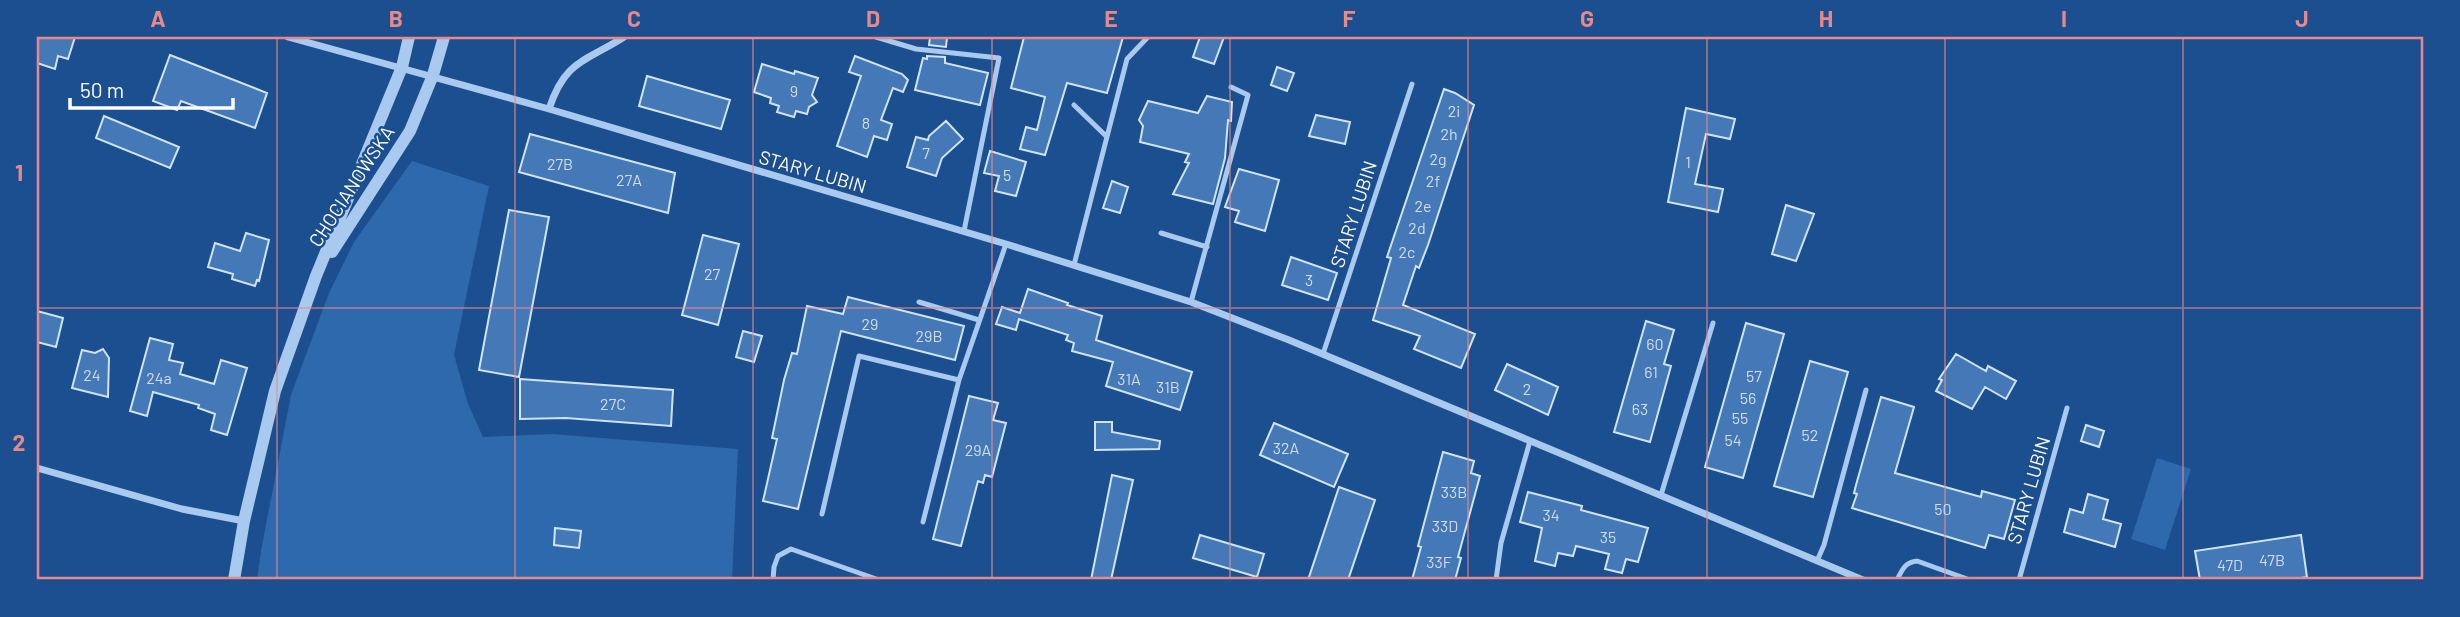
<svg xmlns="http://www.w3.org/2000/svg" width="2460" height="617" font-family="Barlow,sans-serif">
<style>
.green{fill:#2e69ad}
.building{fill:#4478b7;stroke:#cfe3fa;stroke-width:2}
.lines{fill:none;stroke-linecap:round;stroke-linejoin:round}
.service{stroke:#a9c9ee;stroke-width:5}
.minor{stroke:#a9c9ee;stroke-width:7}
.tertiary{stroke:#a9c9ee;stroke-width:12}
.grid{fill:none;stroke:#e88989;stroke-width:2;stroke-opacity:0.55}
.labels{text-anchor:middle;dominant-baseline:central;stroke-width:5;stroke-linejoin:round;paint-order:stroke}
.number-label{font-size:16px;fill:#d0dded}
.street-label{font-size:19px;fill:#fff;stroke:#1b4f8f}
.neatline{fill:none;stroke:#e88989;stroke-width:2.5}
.grid-label{font-size:23px;text-anchor:middle;font-weight:bold;fill:#e88989}
</style>
<rect width="100%" height="100%" fill="#1b4f8f"/>
<path class="green" d="M412 161 489 186 454 355 468 404 483 437 552 434 738 449 732 580H257L261 551 291 395 329 293 354 242Z
M2157 458 2191 469 2165 550 2131 539Z"/>
<path class="building" d="M37 37H75L68 59 58 56 55 69 37 63Z
M930 37H947L946 47 929 45Z
M1024 37H1123L1107 93 1067 83 1045 155 1020 149 1026 127 1037 130 1045 97 1011 88Z
M1200 37H1224L1214 64 1193 57Z
M170 55 267 93 255 128 181 101 177 110 153 101Z
M855 56 902 74 908 80 903 92 893 88 881 120 892 124 887 140 874 136 867 157 837 146 861 76 849 72Z
M927 56 945 57V63L988 73 980 105 915 90 923 58 927 59Z
M762 64 794 74 795 71 818 78 812 95 817 102 809 107 807 114 796 111 794 117 777 112 779 106 770 103 771 98 754 92Z
M1277 67 1294 73 1287 91 1271 85Z
M647 76 730 100 721 129 639 106Z
M1444 89 1455 93 1474 105 1428 245 1419 268 1416 266 1403 305 1475 334 1461 368 1414 349 1420 336 1373 320 1391 258 1387 257Z
M1207 96 1232 102 1231 121 1228 120 1225 158 1213 204 1173 194 1189 163 1185 162 1189 154 1140 142 1143 126 1139 120 1148 101 1198 113Z
M1686 108 1735 119 1730 139 1706 134 1695 184 1723 189 1718 212 1668 202Z
M1316 115 1350 122 1345 144 1309 136Z
M104 116 179 147 170 168 96 138Z
M946 121 963 139 942 158 936 176 907 167 916 137 928 140 929 136Z
M530 134 675 173 668 213 519 172Z
M990 151 1026 162 1016 196 995 191 999 176 984 173Z
M1239 169 1279 180 1265 231 1235 222 1239 211 1225 207Z
M1112 181 1128 187 1120 213 1103 208Z
M1786 205 1814 214 1796 261 1772 254Z
M509 210 549 217 519 377 479 370Z
M246 233 269 240 259 281 257 280 255 286 232 279 233 274 208 267 215 243 240 251Z
M703 235 739 244 718 325 682 315Z
M1291 257 1337 273 1328 300 1282 285Z
M1028 289 1068 303 1067 305 1102 316 1096 340 1192 372 1180 410 1106 386 1113 362 1072 351 1074 343 1066 340 1068 335 1019 319 1016 330 996 324 1002 307 1020 313Z
M848 297 964 326 955 360 841 331 798 509 763 501 777 439 772 438 784 380 792 353 797 354 807 306 843 314Z
M37 311 63 318 56 347 37 342Z
M1646 321 1674 330 1664 364 1671 366 1650 442 1614 432Z
M1746 323 1784 334 1743 478 1705 467Z
M743 331 762 336 754 362 736 357Z
M150 338 173 344 169 360 183 363 180 374 214 384 221 360 247 368 227 435 211 430 215 414 198 408 199 405 153 392 147 416 130 411Z
M103 349 109 358 108 397 72 388 82 350 95 353Z
M1956 354 1986 371 1988 366 2016 381 2006 399 1985 387 1972 409 1936 391 1942 380 1939 379Z
M1810 361 1848 372 1813 497 1774 486Z
M1507 364 1558 387 1548 415 1495 390Z
M520 379 673 390 671 426 566 418 520 419Z
M969 396 998 403 993 420 1006 423 992 477 985 475 983 483 978 481 961 546 933 539Z
M1881 397 1914 407 1895 473 1981 497 1982 491 2015 500 2004 539 1989 535 1985 548 1852 508 1857 494 1854 493 1856 485Z
M1095 422H1112V432L1160 441 1159 449 1095 450Z
M1274 423 1348 454 1334 487 1260 455Z
M2086 425 2104 431 2099 447 2081 441Z
M1443 452 1474 461 1471 473 1480 476 1458 557 1461 558 1455 580H1412L1421 547 1418 546Z
M1112 475 1133 480 1111 580H1091Z
M1339 487 1375 500 1348 580H1308Z
M1528 492 1582 506 1581 510 1648 528 1638 562 1626 559 1622 573 1605 569 1609 554 1576 546 1573 556 1558 553 1555 566 1535 561 1542 528 1520 522Z
M2088 494 2108 500 2103 519 2121 524 2115 547 2064 532 2070 509 2083 513Z
M555 528 581 531 579 548 554 545Z
M1200 535 1264 554 1257 577 1193 558Z
M2301 535 2307 577 2289 580H2200L2195 551Z"/>
<g class="lines">
<path class="service" d="M876 37 916 49 999 58 964 231
M1074 105 1106 136
M1161 233 1207 247
M1074 265 1127 59 1148 37
M919 302 979 320
M1191 302 1248 95 1231 87
M1323 354 1412 84
M1661 495 1713 323
M822 514 859 356 959 380
M923 522 959 380 1006 244
M1817 561 1824 545 1866 390
M773 580 774 567 778 556 791 549 879 580
M1496 580 1501 543 1530 441
M1897 580C1902 570 1905 562 1917 561L1970 580
M2019 580 2067 408"/>
<path class="minor" d="M288 37 549 109 1006 244 1191 302 1289 340 1863 580
M549 109C565 60 585 62 624 37
M37 468 182 509 244 521"/>
<path class="tertiary" d="M332 252 410 131 433 75 444 37
M234 580 244 521 275 391 316 276 402 67 409 37"/>
</g>
<path class="grid" d="M277 37V580M515 37V580M753 37V580M992 37V580M1230 37V580M1468 37V580M1707 37V580M1945 37V580M2183 37V580M37 308H2423"/>
<g class="labels">
<g class="number-label">
<text x="794" y="90">9</text>
<text x="1454" y="110">2i</text>
<text x="866" y="122">8</text>
<text x="1449" y="133">2h</text>
<text x="926" y="152">7</text>
<text x="1438" y="158">2g</text>
<text x="1688" y="161">1</text>
<text x="560" y="163">27B</text>
<text x="1007" y="174">5</text>
<text x="629" y="179">27A</text>
<text x="1433" y="180">2f</text>
<text x="1423" y="205">2e</text>
<text x="1417" y="227">2d</text>
<text x="1407" y="251">2c</text>
<text x="712" y="273">27</text>
<text x="1309" y="279">3</text>
<text x="870" y="323">29</text>
<text x="929" y="335">29B</text>
<text x="1655" y="343">60</text>
<text x="1651" y="371">61</text>
<text x="92" y="374">24</text>
<text x="1754" y="375">57</text>
<text x="159" y="377">24a</text>
<text x="1129" y="378">31A</text>
<text x="1168" y="386">31B</text>
<text x="1527" y="388">2</text>
<text x="1748" y="397">56</text>
<text x="613" y="403">27C</text>
<text x="1640" y="408">63</text>
<text x="1740" y="417">55</text>
<text x="1810" y="434">52</text>
<text x="1733" y="439">54</text>
<text x="1286" y="447">32A</text>
<text x="978" y="449">29A</text>
<text x="1454" y="491">33B</text>
<text x="1943" y="508">50</text>
<text x="1551" y="514">34</text>
<text x="1445" y="525">33D</text>
<text x="1608" y="536">35</text>
<text x="2272" y="559">47B</text>
<text x="1439" y="561">33F</text>
<text x="2230" y="564">47D</text>
</g>
<g class="street-label">
<text transform="translate(813 171) rotate(16)">STARY LUBIN</text>
<text transform="translate(351 186) rotate(-57)">CHOCIANOWSKA</text>
<text transform="translate(1353 214) rotate(-72)">STARY LUBIN</text>
<text transform="translate(2028 490) rotate(-74)">STARY LUBIN</text>
</g>
</g>
<rect width="2460" height="617" fill="none" stroke="#1b4f8f" stroke-width="77"/>
<path d="M70 98v10h163v-10" fill="none" stroke="#ffffff" stroke-width="3.5"/>
<text x="80" y="98" font-size="21" fill="#ffffff" stroke="#1b4f8f" stroke-width="5" paint-order="stroke">50 m</text>
<rect x="38" y="38" width="2384" height="540" class="neatline"/>
<g class="grid-label">
<text x="158" y="27">A</text>
<text x="396" y="27">B</text>
<text x="634" y="27">C</text>
<text x="873" y="27">D</text>
<text x="1111" y="27">E</text>
<text x="1349" y="27">F</text>
<text x="1587" y="27">G</text>
<text x="1826" y="27">H</text>
<text x="2064" y="27">I</text>
<text x="2302" y="27">J</text>
<text x="19" y="181">1</text>
<text x="19" y="451">2</text>
</g>
</svg>
